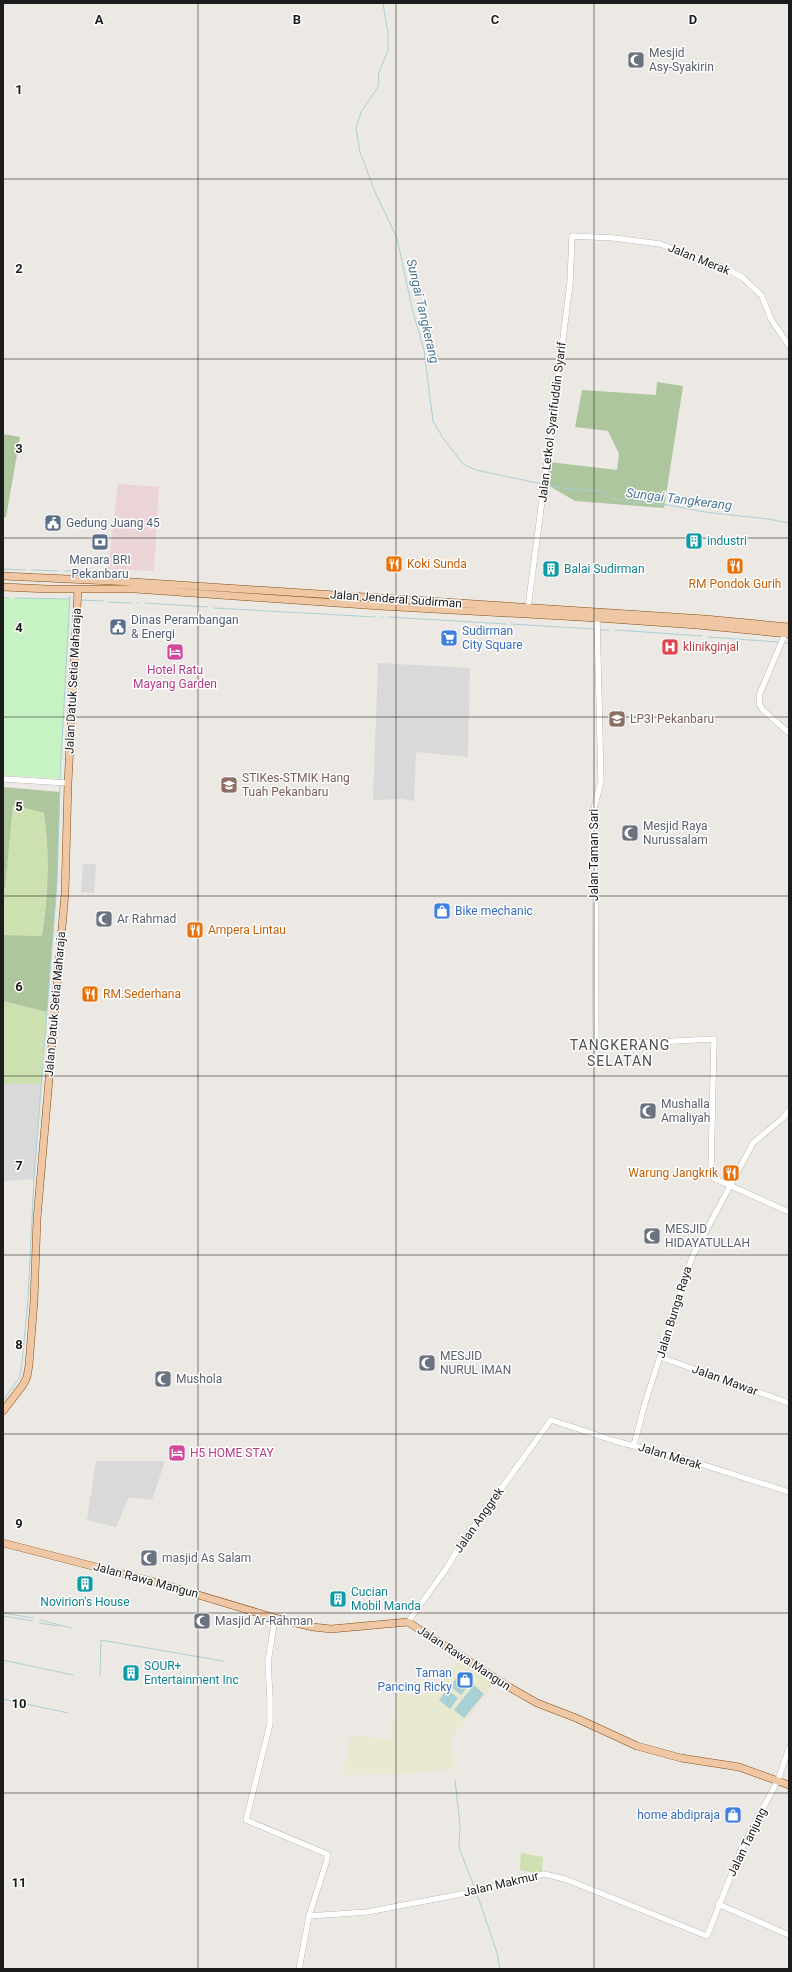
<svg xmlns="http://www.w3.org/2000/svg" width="792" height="1972" font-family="Roboto,sans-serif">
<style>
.residential{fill:#dad9d9}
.commercial{fill:#ebd4d6}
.education{fill:#faf7de}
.farmland{fill:#e9e8d0}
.grass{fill:#cde0af}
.forest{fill:#aec69d}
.park{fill:#c6f2c4}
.water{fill:#a9d0d4}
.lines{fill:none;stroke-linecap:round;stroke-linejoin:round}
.stream{stroke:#a9d0d4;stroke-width:1}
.minor-casing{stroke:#9d9d9d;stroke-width:6}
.major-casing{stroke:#825012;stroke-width:8}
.minor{stroke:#fff;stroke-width:5.5}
.major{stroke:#efc7a5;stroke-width:7}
.grid{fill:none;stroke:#1c1c1c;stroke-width:1;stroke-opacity:0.55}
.labels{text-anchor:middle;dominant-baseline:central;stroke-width:3;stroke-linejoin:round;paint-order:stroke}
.worship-label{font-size:12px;fill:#5b616d;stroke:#fff;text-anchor:start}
.street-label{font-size:12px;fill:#1c1c1c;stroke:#fff}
.service-label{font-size:12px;fill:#4e5e75;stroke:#fff;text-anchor:start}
.culture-label{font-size:12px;fill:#0d838f;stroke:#fff;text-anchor:start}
.food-label{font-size:12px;fill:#c56008;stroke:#fff;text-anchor:start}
.shop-label{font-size:12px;fill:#366cbe;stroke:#fff;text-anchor:start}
.health-label{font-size:12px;fill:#be3a42;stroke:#fff;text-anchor:start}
.hotel-label{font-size:12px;fill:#b23c85;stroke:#fff}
.education-label{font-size:12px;fill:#785e54;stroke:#fff;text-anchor:start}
.water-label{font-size:13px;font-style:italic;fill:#4e7791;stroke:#fff}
.quarter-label{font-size:14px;letter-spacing:1px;fill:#4f4f4f;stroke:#fff}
.grid-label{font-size:13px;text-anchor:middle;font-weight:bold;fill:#1c1c1c;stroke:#fff;stroke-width:3;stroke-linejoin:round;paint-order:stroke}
</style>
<rect width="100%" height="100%" fill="#ece8e3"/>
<path class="residential" d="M378 663 470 668 468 757 416 752 414 801 402 799 373 800Z
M83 864H96L94 893 81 892Z
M3 1084H42L34 1179 3 1181Z
M96 1461H165L152 1500 129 1497 116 1527 87 1520Z"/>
<path class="commercial" d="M118 484 159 487 154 571 108 569Z"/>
<path class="education" d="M611 713H622V724H611Z"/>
<path class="farmland" d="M461 1659 495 1683 451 1739 454 1769 407 1774 343 1775 351 1735 390 1739 395 1715V1693L429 1694Z"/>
<path class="grass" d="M13 805 44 813C50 854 47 896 42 936L3 935V888H5Z
M3 1001 47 1012 42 1084H3Z
M521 1853 543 1857 542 1872 532 1875 531 1872 520 1870Z"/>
<path class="forest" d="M657 382 683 386 664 508 575 501 546 484 549 462 617 470 619 454 608 431 575 427 582 390 656 395Z
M3 434 20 437 6 517H3Z
M3 787 60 792 57 883 47 1012 3 1001V935L42 936C48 896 50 853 44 813L13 805 5 888H3Z"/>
<path class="park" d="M3 598 70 599 60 779 3 775Z"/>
<path class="water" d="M459 1675 470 1684 461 1695 450 1686Z
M474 1685 484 1694 464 1718 454 1710Z
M447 1689 458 1698 450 1709 439 1700Z"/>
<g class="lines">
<path class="stream" d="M383 3 388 33V50L379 72 378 87 361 112 356 128 360 152 375 192 397 238 412 308 424 350 433 421 443 438 463 464 476 470 542 484
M547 485 568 489 602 491 612 498 621 501 668 505 705 512 768 519 789 523
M3 569 25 570
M32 570 58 571
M65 571H73V576
M3 598H9
M16 598 70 599
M82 600 103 601
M109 602 131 603
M137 603H138
M145 603 207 607
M214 608 375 617
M382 617H383
M388 617 506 624
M511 624 594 629
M601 630H609
M616 630 702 636
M708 637 778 642
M785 643H789
M60 779 70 596
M3 1401 20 1377 22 1363 28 1299 34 1178 57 883 60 784
M3 1613 33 1618
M3 1616 33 1621
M40 1620 71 1628
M40 1623 57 1626
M3 1660 73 1675
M100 1676 101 1640 223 1661
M3 1699 68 1713
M455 1780 460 1826 459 1848 474 1886
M477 1894 497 1953 500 1969"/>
<g class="minor-casing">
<path id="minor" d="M528 608 560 362 570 283 572 236 614 238 660 244 729 270 743 278 762 296 771 319 789 346
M597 618 601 781 593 813 595 874 596 1045 714 1039 711 1171 713 1178 789 1212
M785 634 760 693 759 704 763 710 789 733
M3 779 68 783
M660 1357 789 1403
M634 1445 645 1403 692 1257 753 1143 783 1118 789 1110
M275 1618 268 1662 270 1698V1724L246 1820 327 1854V1860L309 1916 299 1969
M408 1622 448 1566 461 1544 551 1420 615 1441 688 1460 789 1492
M718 1904 789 1935
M309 1916 367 1912 467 1893 544 1874 565 1879 707 1936 741 1850 778 1780 789 1748"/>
</g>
<g class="major-casing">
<path id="major" d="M3 576 133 582 319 594 705 619 789 627
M3 587 48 589H135L380 606 597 618 697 625 789 634
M3 1411 23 1385 27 1377 29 1365 34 1301 37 1219 65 893 68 783 78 589
M3 1543 162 1584 275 1618 313 1627 331 1629 408 1622 509 1687 537 1703 576 1718 637 1746 681 1758 739 1767 789 1785"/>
</g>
<use href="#minor" class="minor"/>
<use href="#major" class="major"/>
</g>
<path class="grid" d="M198 3V1969M396 3V1969M594 3V1969M3 179H789M3 359H789M3 538H789M3 717H789M3 896H789M3 1076H789M3 1255H789M3 1434H789M3 1613H789M3 1793H789"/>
<defs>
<g id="mosque-square" transform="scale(0.9)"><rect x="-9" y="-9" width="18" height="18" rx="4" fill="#6b7280" stroke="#fff"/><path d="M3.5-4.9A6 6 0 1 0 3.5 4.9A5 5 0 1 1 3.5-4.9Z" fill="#fff"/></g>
<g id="civic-square" transform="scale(0.9)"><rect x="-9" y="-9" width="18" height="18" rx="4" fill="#5c6f8a" stroke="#fff"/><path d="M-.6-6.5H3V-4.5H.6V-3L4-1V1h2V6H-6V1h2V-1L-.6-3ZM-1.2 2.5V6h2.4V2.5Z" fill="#fff"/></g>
<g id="building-square" transform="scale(0.9)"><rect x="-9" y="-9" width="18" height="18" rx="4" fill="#0f9aa8" stroke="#fff"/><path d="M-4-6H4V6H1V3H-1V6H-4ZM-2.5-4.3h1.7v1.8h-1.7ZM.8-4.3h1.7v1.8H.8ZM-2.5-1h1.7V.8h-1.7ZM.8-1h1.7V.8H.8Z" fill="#fff"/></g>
<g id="bank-square" transform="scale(0.9)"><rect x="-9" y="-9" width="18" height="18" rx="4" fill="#5c6f8a" stroke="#fff"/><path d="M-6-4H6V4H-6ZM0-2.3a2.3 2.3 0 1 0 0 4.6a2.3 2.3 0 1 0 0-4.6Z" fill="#fff"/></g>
<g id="restaurant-square" transform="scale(0.9)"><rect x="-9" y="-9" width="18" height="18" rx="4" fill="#e8710a" stroke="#fff"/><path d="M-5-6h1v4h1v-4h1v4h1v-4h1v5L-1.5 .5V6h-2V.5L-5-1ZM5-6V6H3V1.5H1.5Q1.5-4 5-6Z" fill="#fff"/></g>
<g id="supermarket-square" transform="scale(0.9)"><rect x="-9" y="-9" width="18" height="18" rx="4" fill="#3f7fe0" stroke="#fff"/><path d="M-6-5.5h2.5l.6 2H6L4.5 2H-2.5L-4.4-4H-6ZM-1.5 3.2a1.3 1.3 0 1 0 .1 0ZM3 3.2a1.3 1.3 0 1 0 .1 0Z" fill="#fff"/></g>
<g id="hospital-square" transform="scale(0.9)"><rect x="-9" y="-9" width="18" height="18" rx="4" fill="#e0444e" stroke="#fff"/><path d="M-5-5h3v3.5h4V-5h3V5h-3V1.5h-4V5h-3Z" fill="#fff"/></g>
<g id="hotel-square" transform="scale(0.9)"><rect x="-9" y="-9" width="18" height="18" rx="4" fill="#d1479c" stroke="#fff"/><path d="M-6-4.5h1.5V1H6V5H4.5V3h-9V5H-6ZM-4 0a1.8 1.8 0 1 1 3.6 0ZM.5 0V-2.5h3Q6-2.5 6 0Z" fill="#fff"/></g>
<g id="university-square" transform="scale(0.9)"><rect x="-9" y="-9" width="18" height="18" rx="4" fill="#8d6e63" stroke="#fff"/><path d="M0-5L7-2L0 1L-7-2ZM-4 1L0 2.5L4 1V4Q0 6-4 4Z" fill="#fff"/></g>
<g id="school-square" transform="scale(0.9)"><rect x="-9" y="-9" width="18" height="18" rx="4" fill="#8d6e63" stroke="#fff"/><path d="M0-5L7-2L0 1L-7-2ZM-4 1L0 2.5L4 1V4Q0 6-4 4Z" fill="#fff"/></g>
<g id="shop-square" transform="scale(0.9)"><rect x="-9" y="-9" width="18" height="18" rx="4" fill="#3f7fe0" stroke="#fff"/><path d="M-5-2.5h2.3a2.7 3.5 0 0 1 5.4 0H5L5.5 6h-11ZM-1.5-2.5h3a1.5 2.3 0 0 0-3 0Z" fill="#fff"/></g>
</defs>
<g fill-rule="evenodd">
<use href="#mosque-square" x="636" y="60"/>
<use href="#civic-square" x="53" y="523"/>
<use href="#building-square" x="694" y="541"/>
<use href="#bank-square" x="100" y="542"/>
<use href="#restaurant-square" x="394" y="564"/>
<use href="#restaurant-square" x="735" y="566"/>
<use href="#building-square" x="551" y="569"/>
<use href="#civic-square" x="118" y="627"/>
<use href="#supermarket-square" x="449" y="638"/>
<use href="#hospital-square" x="670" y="647"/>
<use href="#hotel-square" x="175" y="652"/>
<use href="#university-square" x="617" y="719"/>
<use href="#school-square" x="229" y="785"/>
<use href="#mosque-square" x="630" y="833"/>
<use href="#shop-square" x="442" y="911"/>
<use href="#mosque-square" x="104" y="919"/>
<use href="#restaurant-square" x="195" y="930"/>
<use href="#restaurant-square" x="90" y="994"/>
<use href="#mosque-square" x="648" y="1111"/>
<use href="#restaurant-square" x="731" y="1173"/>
<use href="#mosque-square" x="652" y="1236"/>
<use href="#mosque-square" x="427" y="1363"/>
<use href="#mosque-square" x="163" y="1379"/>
<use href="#hotel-square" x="177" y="1453"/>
<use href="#mosque-square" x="149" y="1558"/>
<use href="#building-square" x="85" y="1584"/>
<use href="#building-square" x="338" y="1599"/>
<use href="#mosque-square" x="202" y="1621"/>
<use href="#building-square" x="131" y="1673"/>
<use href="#shop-square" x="465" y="1680"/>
<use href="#shop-square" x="733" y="1815"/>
</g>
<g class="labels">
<g class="worship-label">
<text x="649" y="53">Mesjid<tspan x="649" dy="14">Asy-Syakirin</tspan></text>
<text x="643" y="826">Mesjid Raya<tspan x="643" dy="14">Nurussalam</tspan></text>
<text x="117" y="919">Ar Rahmad</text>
<text x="661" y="1104">Mushalla<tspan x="661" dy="14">Amaliyah</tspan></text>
<text x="665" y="1229">MESJID<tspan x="665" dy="14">HIDAYATULLAH</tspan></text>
<text x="440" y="1356">MESJID<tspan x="440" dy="14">NURUL IMAN</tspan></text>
<text x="176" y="1379">Mushola</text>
<text x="162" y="1558">masjid As Salam</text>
<text x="215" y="1621">Masjid Ar-Rahman</text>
</g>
<g class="street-label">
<text transform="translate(699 259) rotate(22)">Jalan Merak</text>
<text transform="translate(552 422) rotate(-83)">Jalan Letkol Syarifuddin Syarif</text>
<text transform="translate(396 599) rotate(4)">Jalan Jenderal Sudirman</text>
<text transform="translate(73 681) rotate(-87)">Jalan Datuk Setia Maharaja</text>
<text transform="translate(594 855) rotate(-90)">Jalan Taman Sari</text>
<text transform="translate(55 1004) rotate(-85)">Jalan Datuk Setia Maharaja</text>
<text transform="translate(674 1312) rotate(-73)">Jalan Bunga Raya</text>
<text transform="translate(725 1380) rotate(20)">Jalan Mawar</text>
<text transform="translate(670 1456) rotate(17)">Jalan Merak</text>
<text transform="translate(479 1520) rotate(-55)">Jalan Anggrek</text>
<text transform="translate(146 1580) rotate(15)">Jalan Rawa Mangun</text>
<text transform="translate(464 1658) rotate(33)">Jalan Rawa Mangun</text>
<text transform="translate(747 1842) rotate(-64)">Jalan Tanjung</text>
<text transform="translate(501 1884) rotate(-13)">Jalan Makmur</text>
</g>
<g class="service-label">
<text x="66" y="523">Gedung Juang 45</text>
<text x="100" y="560" text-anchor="middle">Menara BRI<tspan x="100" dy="14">Pekanbaru</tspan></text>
<text x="131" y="620">Dinas Perambangan<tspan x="131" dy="14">&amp; Energi</tspan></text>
</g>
<g class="culture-label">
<text x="707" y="541">industri</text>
<text x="564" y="569">Balai Sudirman</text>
<text x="351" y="1592">Cucian<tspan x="351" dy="14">Mobil Manda</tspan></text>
<text x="85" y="1602" text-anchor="middle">Novirion's House</text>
<text x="144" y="1666">SOUR+<tspan x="144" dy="14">Entertainment Inc</tspan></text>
</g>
<g class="food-label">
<text x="407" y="564">Koki Sunda</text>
<text x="735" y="584" text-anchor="middle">RM Pondok Gurih</text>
<text x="208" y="930">Ampera Lintau</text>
<text x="103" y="994">RM.Sederhana</text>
<text x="718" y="1173" text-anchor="end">Warung Jangkrik</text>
</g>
<g class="shop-label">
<text x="462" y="631">Sudirman<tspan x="462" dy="14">City Square</tspan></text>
<text x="455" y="911">Bike mechanic</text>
<text x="452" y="1673" text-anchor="end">Taman<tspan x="452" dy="14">Pancing Ricky</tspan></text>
<text x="720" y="1815" text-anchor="end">home abdipraja</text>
</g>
<g class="health-label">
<text x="683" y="647">klinikginjal</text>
</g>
<g class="hotel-label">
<text x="175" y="670">Hotel Ratu<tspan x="175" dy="14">Mayang Garden</tspan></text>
<text x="190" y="1453" text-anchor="start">H5 HOME STAY</text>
</g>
<g class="education-label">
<text x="630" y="719">LP3I Pekanbaru</text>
<text x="242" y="778">STIKes-STMIK Hang<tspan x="242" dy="14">Tuah Pekanbaru</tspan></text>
</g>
<g class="water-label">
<text transform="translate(423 311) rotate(77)">Sungai Tangkerang</text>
<text transform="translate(679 499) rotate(7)">Sungai Tangkerang</text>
</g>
<g class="quarter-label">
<text x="620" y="1045">TANGKERANG<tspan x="620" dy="16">SELATAN</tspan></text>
</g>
</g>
<g class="grid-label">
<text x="99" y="24">A</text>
<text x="297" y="24">B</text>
<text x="495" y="24">C</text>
<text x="693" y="24">D</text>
<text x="19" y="94">1</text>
<text x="19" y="273">2</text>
<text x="19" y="453">3</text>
<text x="19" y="632">4</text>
<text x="19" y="811">5</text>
<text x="19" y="991">6</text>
<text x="19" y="1170">7</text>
<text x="19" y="1349">8</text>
<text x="19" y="1528">9</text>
<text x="19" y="1708">10</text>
<text x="19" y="1887">11</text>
</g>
<rect width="792" height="1972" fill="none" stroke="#1c1c1c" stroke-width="8"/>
</svg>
